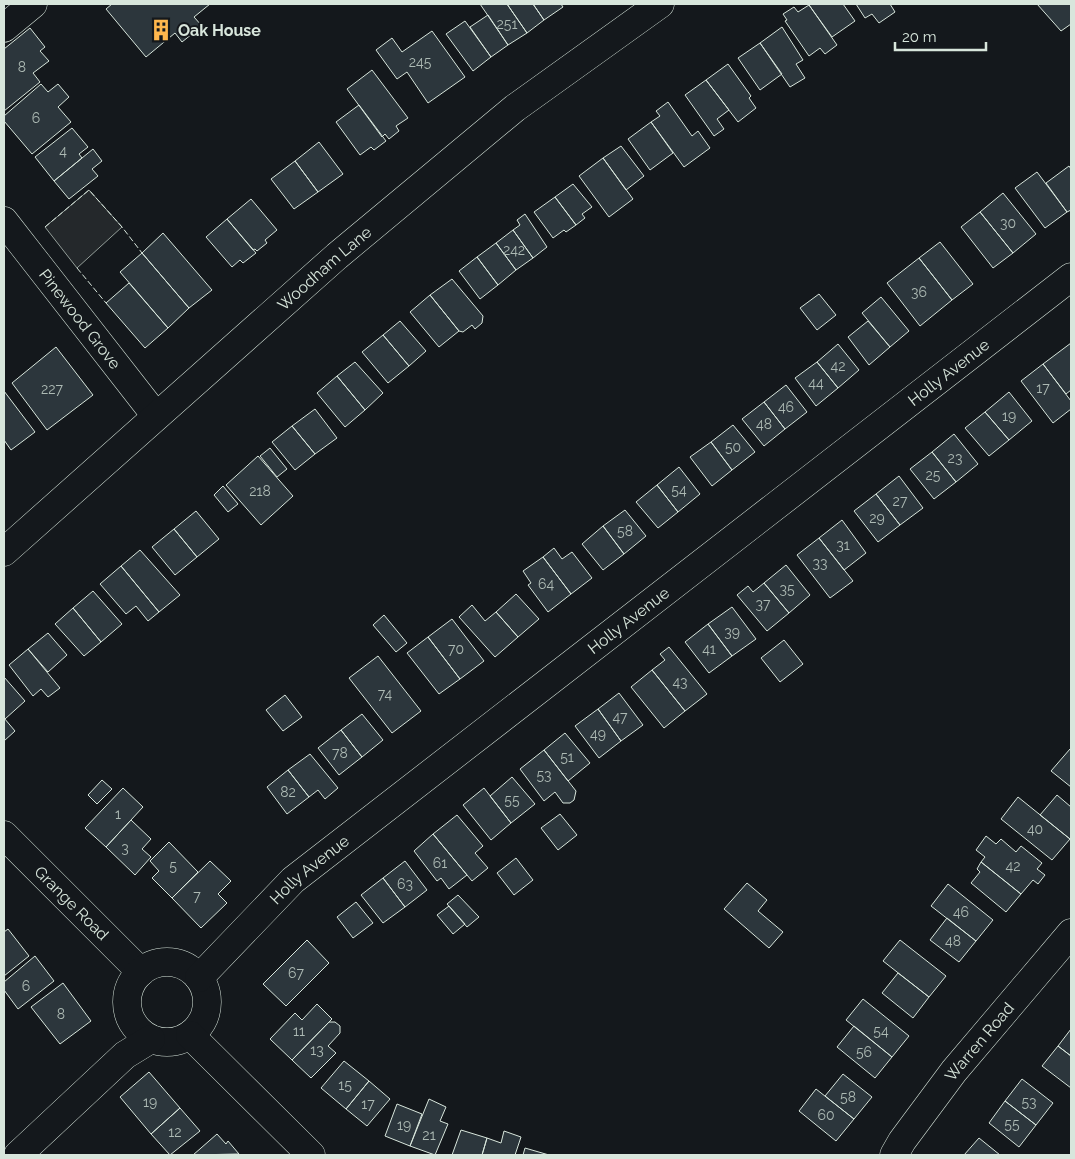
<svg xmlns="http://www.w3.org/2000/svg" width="1075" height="1159" font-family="Raleway,sans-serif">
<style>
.parking{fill:#24282b;stroke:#939e99}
.building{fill:#2c363c;stroke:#d8e6dc}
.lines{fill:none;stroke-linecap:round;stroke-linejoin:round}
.street-casing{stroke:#d8e6dc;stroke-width:29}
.secondary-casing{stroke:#d8e6dc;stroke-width:29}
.street{stroke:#14181c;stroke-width:28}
.secondary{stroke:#14181c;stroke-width:28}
.fence{stroke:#d8e6dc;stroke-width:1;stroke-dasharray:6 2.5;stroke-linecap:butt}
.labels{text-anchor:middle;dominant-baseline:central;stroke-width:4;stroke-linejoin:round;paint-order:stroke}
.number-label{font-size:14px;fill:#adbab4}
.poi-label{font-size:16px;font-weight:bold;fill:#d8e6dc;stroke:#14181c;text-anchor:start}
.street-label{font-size:16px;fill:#d8e6dc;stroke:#14181c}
</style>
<rect width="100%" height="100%" fill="#14181c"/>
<path class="parking" d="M89 190 122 227 77 268 45 227Z"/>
<path class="building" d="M112 4H210L194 17 202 26 182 42 175 33 146 57 106 9Z
M480 4H507L527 33 508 45Z
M507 4H533L544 20 527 33Z
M533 4H561L563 7 544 20Z
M811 4H843L855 21 832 37 809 5Z
M856 4H890L895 12 879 23 872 14 865 18Z
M1037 4H1069L1071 6V24L1061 31Z
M809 5 837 45 825 54 820 48 809 56 785 21 787 20 783 14 794 7 798 12Z
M488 15 508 45 491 57 470 27Z
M465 21 491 57 473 71 446 34Z
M782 27 803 60 796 64 805 78 790 87 760 43Z
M30 28 45 47 40 51 49 61 33 73 40 82 4 111V49Z
M432 31 465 77 428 103 407 72 397 79 376 50 392 38 402 52Z
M760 43 782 74 760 90 738 58Z
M728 64 751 96 749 98 756 108 738 122 706 80Z
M372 70 408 118 396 126 399 131 389 139 385 134 382 137 347 89Z
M706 80 729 110 717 119 724 129 714 136 685 95Z
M41 84 48 92 58 84 69 97 58 107 71 122 32 154 4 121V116Z
M668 102 692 136 698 131 710 148 684 167 651 122 660 116 656 111Z
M359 105 386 141 374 150 371 147 360 155 336 122Z
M651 122 673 153 650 170 628 139Z
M72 128 88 147 79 154 82 158 54 181 35 157Z
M319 142 343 174 318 192 295 161Z
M621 146 644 176 626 190 603 158Z
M93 149 102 161 92 169 98 176 69 199 54 181Z
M603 158 633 199 609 217 579 176Z
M295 161 318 192 294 209 271 179Z
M1069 166 1071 169V210L1067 212 1046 183Z
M1037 172 1067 212 1045 228 1015 188Z
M573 184 592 207 582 214 585 218 576 225 555 197Z
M1003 193 1036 234 1013 253 980 212Z
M555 197 576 225 566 232 564 230 553 238 534 212Z
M251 199 277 230 265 240 267 243 257 251 255 249 253 250 227 219Z
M980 212 1013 253 993 268 961 227Z
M525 214 547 247 533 258 513 230 520 225 517 220Z
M227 219 256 253 243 263 240 260 232 267 206 237Z
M513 230 533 258 516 270 496 243Z
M163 233 212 290 189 308 142 253Z
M940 242 973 284 952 300 919 258Z
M496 243 516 270 498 285 477 257Z
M142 253 189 308 168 328 120 272Z
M477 257 498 285 480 299 459 271Z
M919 258 952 300 920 326 887 283Z
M452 279 483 316 482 323 475 329 472 325 463 332 459 331 430 295Z
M129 283 168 328 145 348 106 303Z
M819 294 836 315 817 330 800 308Z
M430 295 459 331 439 347 410 312Z
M881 297 909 331 890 347 862 313Z
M400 321 426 351 409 366 383 335Z
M868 321 890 347 869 365 848 337Z
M383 335 409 366 388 383 362 352Z
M1071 343V390L1066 394 1043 364Z
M838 344 859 370 838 388 817 362Z
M56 347 93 395 47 430 12 383Z
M355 362 383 393 365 410 337 376Z
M817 362 838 388 816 406 795 378Z
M1043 364 1071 401V409L1053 423 1021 381Z
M337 376 365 410 345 427 317 393Z
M786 385 807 412 785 429 764 402Z
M4 391 35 432 11 450 4 440Z
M1009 392 1032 421 1009 440 985 412Z
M764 402 785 429 764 446 742 419Z
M315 409 337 438 315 454 292 426Z
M985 412 1009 440 989 456 965 428Z
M733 425 755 452 732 470 711 442Z
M292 426 315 454 295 470 272 442Z
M954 434 978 464 956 482 932 452Z
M711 442 732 470 712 486 690 457Z
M270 448 287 469 277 477 260 456Z
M932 452 956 482 934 499 910 469Z
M258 456 293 496 261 525 226 485Z
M679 467 700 494 678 512 657 485Z
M899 476 923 508 900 525 876 494Z
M657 485 678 512 658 528 636 502Z
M223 486 238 504 228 512 214 495Z
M876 494 900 525 878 542 854 511Z
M625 510 646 536 624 554 603 526Z
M196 511 219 539 197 557 174 529Z
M842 520 866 553 844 570 819 538Z
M603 526 624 554 603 570 582 544Z
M174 529 197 557 175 575 152 547Z
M819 538 853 581 830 598 797 555Z
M554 548 562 559 572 552 592 578 571 594 543 557Z
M140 550 180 595 159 612 121 566Z
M543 557 571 594 548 612 528 585 531 583 523 571Z
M786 565 810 595 789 613 764 583Z
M121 566 159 612 148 621 136 606 126 614 100 584Z
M764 583 789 613 767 631 737 595 748 586 753 592Z
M93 591 122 624 101 642 73 608Z
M516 594 539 619 518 637 496 612Z
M472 605 485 621 496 612 518 637 495 657 459 617Z
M732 607 756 639 732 656 708 624Z
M73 608 101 642 84 656 55 624Z
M384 615 407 643 396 652 373 625Z
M452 619 484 661 460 679 428 637Z
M708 624 732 656 709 673 685 642Z
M48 633 67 655 48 672 28 649Z
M428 637 460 679 439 694 407 653Z
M784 640 803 664 780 682 761 658Z
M669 647 707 694 685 711 652 670 665 660 660 654Z
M28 649 60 688 48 697 41 689 33 696 9 665Z
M378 656 421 711 392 733 349 678Z
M652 670 685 711 664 728 631 687Z
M4 677 25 701 5 719 4 718Z
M619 693 643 725 621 741 598 709Z
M285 695 302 717 283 731 266 710Z
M598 709 621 741 599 758 575 726Z
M362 714 383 740 362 757 341 730Z
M4 718 15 731 4 741Z
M341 730 362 757 339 775 318 748Z
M565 733 590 763 568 781 544 750Z
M1070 749 1071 750V787L1051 771Z
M544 750 576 791 574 800 570 803H563L555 792 544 801 520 769Z
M310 754 338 788 325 799 318 790 309 797 288 770Z
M288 770 309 797 287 814 267 787Z
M512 777 535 804 511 823 490 796Z
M102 780 112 789 97 804 88 795Z
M123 788 143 807 106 847 85 828Z
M484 788 511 823 491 840 463 805Z
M1057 795 1071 807V837L1070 839 1040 815Z
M1018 797 1070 839 1052 860 1001 819Z
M560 814 577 835 558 850 541 828Z
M457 815 483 846 475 853 488 868 472 881 433 834Z
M131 820 151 839 142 849 151 857 135 875 106 847Z
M433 834 467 875 449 889 441 878 437 881 414 851Z
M986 836 996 844 1001 839 1016 852 1021 846 1042 863 1037 869 1045 875 1038 884 1033 880 1021 894 981 862 985 857 976 850Z
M169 842 198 872 172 898 152 878 159 871 150 861Z
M516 858 533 880 514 895 497 873Z
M210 861 231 881 218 894 227 903 201 928 172 898Z
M405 861 427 890 405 907 383 878Z
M981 862 1021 894 1006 912 971 883 980 872 977 869Z
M383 878 405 907 383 923 361 895Z
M747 883 767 900 758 911 783 932 769 948 724 909Z
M948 884 993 920 976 941 931 906Z
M458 895 479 917 467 927 447 904Z
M356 902 373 923 353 938 337 917Z
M449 906 465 924 453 934 437 915Z
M947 918 976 941 959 962 930 940Z
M8 929 29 956 4 976V932Z
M307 940 329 963 286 1006 263 984Z
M900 940 946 976 929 997 883 961Z
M35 956 54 981 18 1009 4 990V982Z
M898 973 929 997 913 1018 882 993Z
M63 983 91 1021 60 1044 31 1007Z
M863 999 909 1036 892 1057 846 1020Z
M317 1004 332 1019 292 1060 270 1039 295 1013 302 1020Z
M329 1022H335L340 1026V1033L328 1046 336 1053 311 1078 292 1060Z
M854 1026 892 1057 875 1078 837 1047Z
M1071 1029V1056L1058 1046Z
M1058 1046 1071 1056V1088L1042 1066Z
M344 1061 369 1081 346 1109 321 1088Z
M149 1072 180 1108 151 1134 120 1097Z
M843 1074 872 1097 854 1119 825 1096Z
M1022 1079 1053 1103 1036 1125 1005 1101Z
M369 1081 390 1099 367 1126 346 1109Z
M816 1089 854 1119 836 1141 799 1111Z
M429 1099 446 1107 440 1121 448 1124 435 1155 410 1146Z
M1005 1101 1036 1125 1019 1147 989 1123Z
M397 1104 422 1114 410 1146 385 1136Z
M180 1108 200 1131 170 1155 151 1134Z
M461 1130 487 1138 482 1155H452Z
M504 1131 521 1137 515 1155H482L487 1138 501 1143Z
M217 1134 226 1144 228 1141 239 1154 193 1155Z
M979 1138 1000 1155H964Z
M525 1148 549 1155H523Z"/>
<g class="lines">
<g class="street-casing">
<g id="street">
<path d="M4 28 33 4"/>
<path id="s1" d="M4 221 156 416"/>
<path id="s2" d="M4 835 141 972"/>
<circle cx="167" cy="1002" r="40"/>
<path id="s3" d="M199 978 293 880 1071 277"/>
<path d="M190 1035 311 1155"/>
<path d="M18 1155 125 1055 151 1039"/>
<path id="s4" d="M894 1155 902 1141 954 1071 1071 933"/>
</g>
</g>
<g class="secondary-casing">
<g id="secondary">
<path id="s5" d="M4 552 337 256 515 108 660 4"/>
</g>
</g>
<use href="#street" class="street"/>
<use href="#secondary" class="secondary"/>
<path class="fence" d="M45 227 89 190 122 227 142 253
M77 268 106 303"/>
</g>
<defs>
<g id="building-bare" transform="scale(1.725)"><path d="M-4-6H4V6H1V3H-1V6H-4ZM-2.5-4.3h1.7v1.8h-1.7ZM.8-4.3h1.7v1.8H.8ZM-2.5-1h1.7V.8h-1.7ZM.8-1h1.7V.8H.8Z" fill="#ffb74d" stroke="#14181c" stroke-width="2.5" paint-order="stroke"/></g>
</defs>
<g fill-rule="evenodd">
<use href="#building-bare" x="161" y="30"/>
</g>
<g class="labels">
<g class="number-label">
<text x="507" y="24">251</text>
<text x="420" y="62">245</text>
<text x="22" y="67">8</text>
<text x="36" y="118">6</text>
<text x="63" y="151">4</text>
<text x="1008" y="223">30</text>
<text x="514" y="250">242</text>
<text x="919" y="292">36</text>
<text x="838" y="366">42</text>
<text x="816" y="383">44</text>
<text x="1043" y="388">17</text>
<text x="52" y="389">227</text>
<text x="786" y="407">46</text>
<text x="1009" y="416">19</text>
<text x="764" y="424">48</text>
<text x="733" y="447">50</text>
<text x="955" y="458">23</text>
<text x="933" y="475">25</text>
<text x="679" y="490">54</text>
<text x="260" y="491">218</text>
<text x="900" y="501">27</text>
<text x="877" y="518">29</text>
<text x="625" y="531">58</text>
<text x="843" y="545">31</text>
<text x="820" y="563">33</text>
<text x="546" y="584">64</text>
<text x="787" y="589">35</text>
<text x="763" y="604">37</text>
<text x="732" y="632">39</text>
<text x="456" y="649">70</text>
<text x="709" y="649">41</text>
<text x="680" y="682">43</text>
<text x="385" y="694">74</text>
<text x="620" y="717">47</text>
<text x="598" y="734">49</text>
<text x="340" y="753">78</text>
<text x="567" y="757">51</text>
<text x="544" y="775">53</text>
<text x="288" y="792">82</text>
<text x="512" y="800">55</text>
<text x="118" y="814">1</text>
<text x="1035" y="829">40</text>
<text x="125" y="848">3</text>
<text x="440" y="863">61</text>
<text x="173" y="866">5</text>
<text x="1013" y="866">42</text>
<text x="405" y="884">63</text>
<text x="197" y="896">7</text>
<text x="961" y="912">46</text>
<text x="953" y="941">48</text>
<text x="296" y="973">67</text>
<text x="26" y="986">6</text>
<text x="61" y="1014">8</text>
<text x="299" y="1031">11</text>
<text x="881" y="1031">54</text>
<text x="317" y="1050">13</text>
<text x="864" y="1052">56</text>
<text x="345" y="1085">15</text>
<text x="848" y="1097">58</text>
<text x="150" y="1102">19</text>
<text x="1029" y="1102">53</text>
<text x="368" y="1104">17</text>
<text x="826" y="1115">60</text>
<text x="1012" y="1124">55</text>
<text x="404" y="1125">19</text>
<text x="175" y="1132">12</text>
<text x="429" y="1135">21</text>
</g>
<g class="poi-label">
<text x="178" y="30">Oak House</text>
</g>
<g class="street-label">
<text stroke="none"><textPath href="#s5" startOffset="428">Woodham Lane</textPath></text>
<text stroke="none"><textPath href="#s1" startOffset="124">Pinewood Grove</textPath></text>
<text stroke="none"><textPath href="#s3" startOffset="965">Holly Avenue</textPath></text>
<text stroke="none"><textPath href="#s3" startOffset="560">Holly Avenue</textPath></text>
<text stroke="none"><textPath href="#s3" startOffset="155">Holly Avenue</textPath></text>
<text stroke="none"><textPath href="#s2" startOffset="96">Grange Road</textPath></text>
<text stroke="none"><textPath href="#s4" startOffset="142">Warren Road</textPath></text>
</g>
</g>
<rect width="1075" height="1159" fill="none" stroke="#d8e6dc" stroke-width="10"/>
<path d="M895 42v8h91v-8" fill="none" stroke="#d8e6dc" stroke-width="2.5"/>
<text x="902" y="42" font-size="15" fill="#d8e6dc" stroke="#14181c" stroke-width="4" paint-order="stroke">20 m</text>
</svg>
